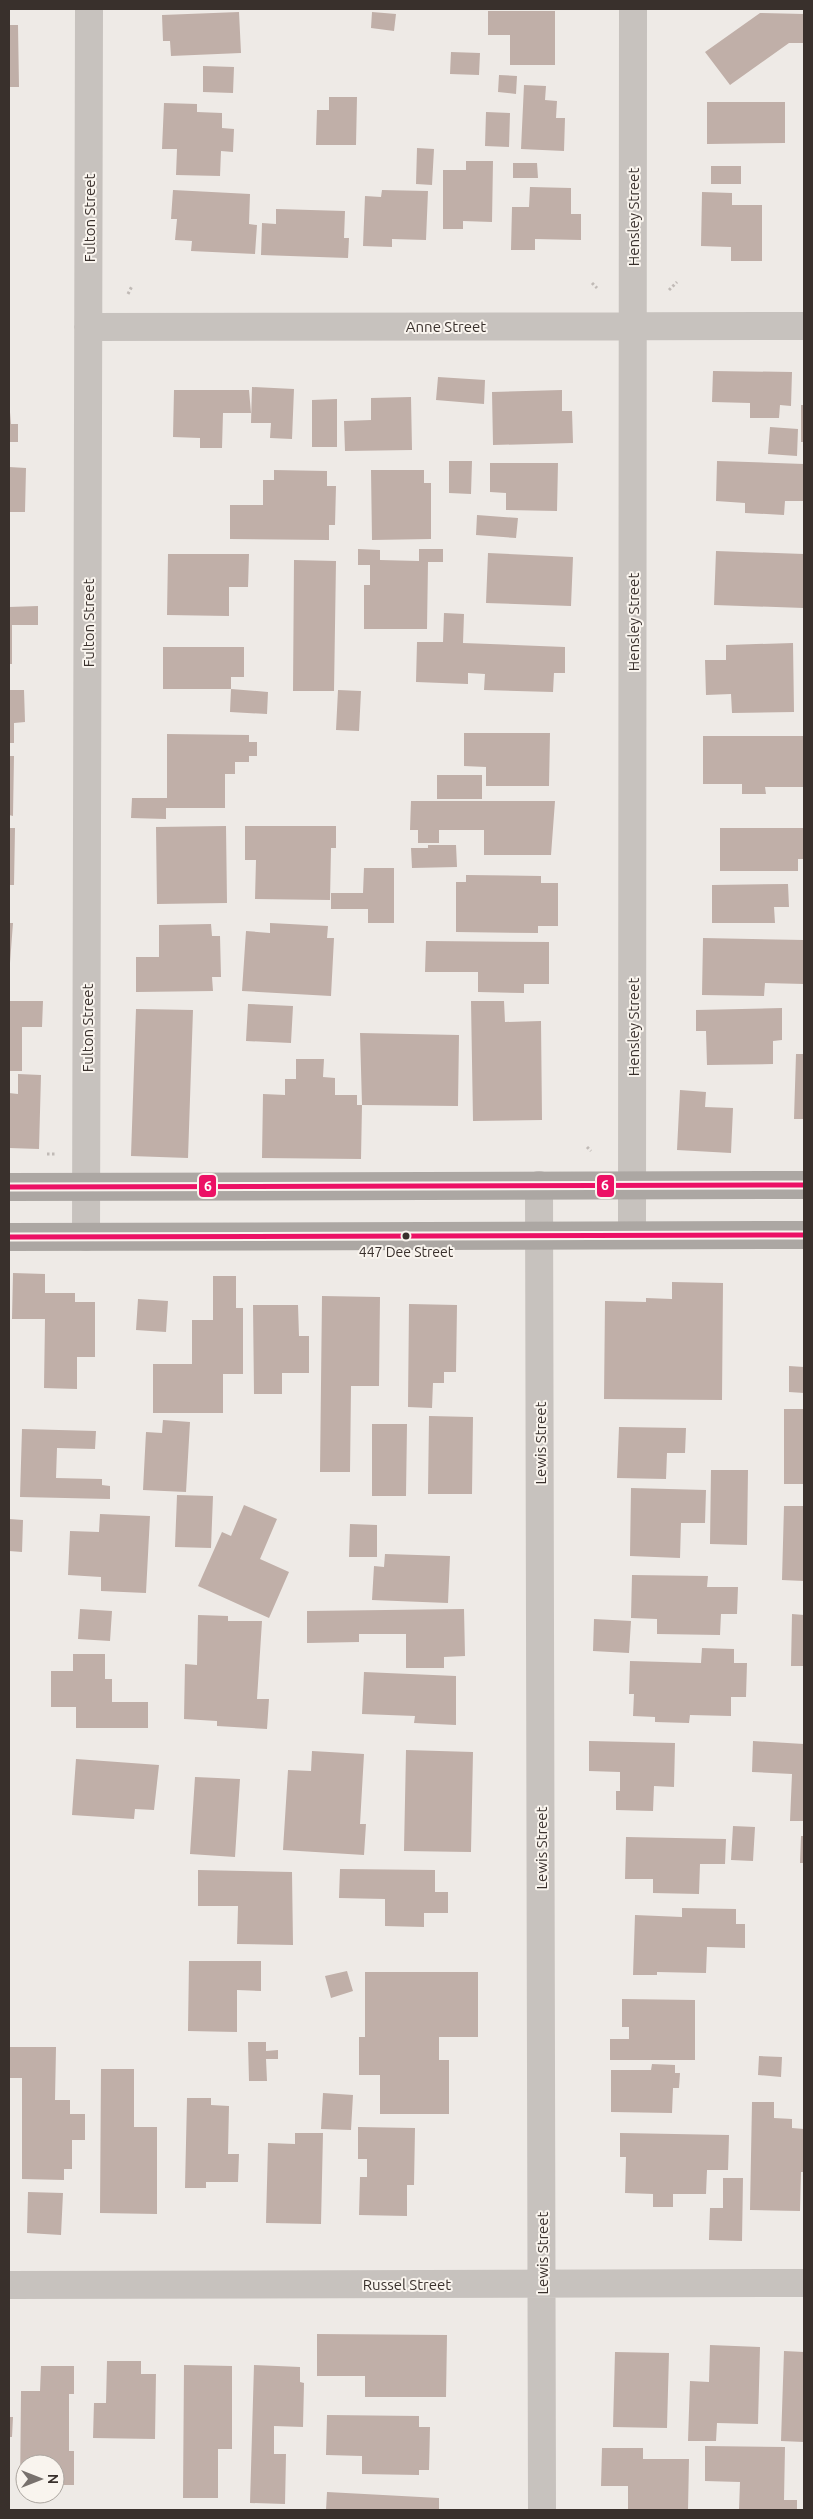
<svg xmlns="http://www.w3.org/2000/svg" width="813" height="2519" font-family="Ubuntu,sans-serif">
<style>
.building{fill:#c0afa8}
.lines{fill:none;stroke-linecap:round;stroke-linejoin:round}
.path{stroke:#c0bab6;stroke-width:3;stroke-dasharray:2.5 2.5;stroke-linecap:butt}
.minor{stroke:#c7c2be;stroke-width:28}
.primary{stroke:#aca7a3;stroke-width:28}
.bus-1-casing{stroke:#f9f4ee;stroke-width:9}
.bus-1{stroke:#ec1165;stroke-width:5}
.bus-dot{fill:#39302c;stroke:#f9f4ee;stroke-width:2}
.labels{text-anchor:middle;dominant-baseline:central;stroke-width:4;stroke-linejoin:round;paint-order:stroke}
.bus-label{font-size:14px;fill:#39302c;stroke:#f9f4ee}
.street-label{font-size:15px;fill:#39302c;stroke:#f9f4ee}
.line-badge{stroke:#f9f4ee;stroke-width:2}
.badge-label{font-size:14px;text-anchor:middle;font-weight:bold;fill:#fff}
</style>
<rect width="100%" height="100%" fill="#eeeae6"/>
<path class="building" d="M488 11H555V65H510V35H488Z
M239 12 241 53 171 56 170 41H163L162 15Z
M372 12 396 14 394 31 371 28Z
M760 13 804 14V43H789L730 85 705 52Z
M9 25H18L19 87H9Z
M451 52 480 53 479 75 450 74Z
M203 66 234 67 233 93 203 92Z
M499 75 517 76 516 94 498 92Z
M524 85 546 86 545 100 557 101 556 118H565L564 151 521 149Z
M329 97H357L356 145H316L317 110H329Z
M707 102H785V143L707 144Z
M164 103 197 104V112L222 113V128L234 129 233 152 221 151 220 176 176 175 177 149H162Z
M486 112 510 113 509 147 485 146Z
M417 148 434 149 432 185 416 184Z
M466 161H493L492 222 463 221V229H443V170H466Z
M513 163H537L538 178H513Z
M711 166H741V184H711Z
M530 187 571 188V214H581V240L535 239V250H511L512 207H529Z
M173 190 250 194 249 224 257 225 255 254 191 251 192 241 175 240 177 219H171Z
M382 190 428 191 426 240 392 239V247L363 246 365 196 381 197Z
M702 192 732 193V205H762V261H731V247L701 246Z
M276 209 345 211 344 238H349L348 258 261 255 262 223 276 224Z
M713 371 792 372 791 406 780 405 779 418H750V403L712 402Z
M438 377 485 380 484 404 436 400Z
M252 387 294 389 292 439 270 438 271 423H251Z
M174 390H249L251 413H223L222 448H200V438L173 437Z
M562 390V411H572L573 443 493 445 492 392Z
M411 397 412 450 345 451 344 421 371 420V398Z
M337 399V447H312V400Z
M9 400 11 424H18V442H9Z
M801 405H804V442H801Z
M770 427 798 429 797 456 768 454Z
M449 461H472L471 494 449 493Z
M717 461 804 464V501H785L784 515 745 513V503L716 501Z
M490 463H558L557 511 506 510V493L490 492Z
M9 467 26 468 25 512H9Z
M274 470 327 471V486H336L335 525H329V540L230 539V505H263V480H274Z
M371 470H424V483H431V539L372 540Z
M477 515 518 518 516 538 476 535Z
M358 549 380 550V560L419 561V549H443V562H428L427 629H364V585H370V565H358Z
M716 551 804 554V608L714 605Z
M488 553 573 557 571 606 486 603Z
M168 554H249L248 587H229V616L167 615Z
M294 560 336 561 334 691H293Z
M38 606V625H12V664H9V607Z
M444 613 464 614 463 643 565 647V673H554L553 692 484 690 485 674 468 673V684L416 682 417 642H443Z
M793 643 794 712 732 713 731 694 706 695 705 660H726V645Z
M163 647H244V677H231V689H163Z
M231 689 268 692 267 714 230 712Z
M9 690H24L25 722 14 723V743H9Z
M338 690 361 691 359 731 336 730Z
M464 733H550L549 786H486V767L464 766Z
M167 734 249 735V742H257V756H249V762H235V774H225V808H166V819L131 818 132 798H167Z
M703 736H804V787H765L766 794H742V784H703Z
M9 756H14L13 816 9 815Z
M437 775H482V799H437Z
M411 801H555L551 855H484V830H439V843H418V830H410Z
M226 826 227 903 157 904 156 827Z
M245 826H336V848H331L330 900 255 899 256 860H245Z
M9 828H15L14 885H9Z
M720 828H804V859H798V871H720Z
M428 845H456L457 867 412 868 411 848H428Z
M364 868H394V923H368V909H331V893H363Z
M466 875 541 876V883H558V926H538V933L456 932V882H466Z
M788 884 789 907H774L775 923H712V885Z
M9 923H13L10 963H9Z
M270 923 328 926 327 938H334L331 996 242 991 246 931 270 933Z
M211 924 212 936H220L221 977H212L213 991 136 992V957H159V925Z
M703 938 804 940V984L765 983 764 996 702 995Z
M426 941 549 942V984H524V993L478 992V972H425Z
M9 1001H43L42 1027H22V1071H9Z
M471 1001H504L505 1022 541 1021 542 1120 473 1121Z
M248 1004 293 1006 291 1043 246 1041Z
M782 1008V1040L773 1041V1064L707 1065 706 1031H696V1010Z
M136 1009 193 1010 188 1158 131 1156Z
M360 1033 459 1035 458 1106 362 1105 361 1159 262 1158 263 1094 285 1095V1079H296V1059H324L323 1077 335 1078V1095H357V1105H362Z
M796 1054H804V1119H794Z
M18 1074 41 1075 39 1149 9 1148V1093L18 1094Z
M680 1090 706 1092 705 1107 733 1108 731 1153 677 1150Z
M13 1273 45 1274V1293H75V1302H95V1357H77V1389L44 1388 45 1319H12Z
M213 1276H236V1308H243V1374H223V1413H153V1364H192V1320H213Z
M672 1282 723 1283 722 1400 604 1399 605 1301 646 1302V1298L672 1299Z
M322 1296 380 1297 379 1386H351L350 1472H320Z
M138 1299 168 1301 166 1332 136 1330Z
M409 1304 457 1305 456 1372H444V1383H433L432 1408 408 1407Z
M253 1305H298L299 1336H309V1373H282V1394H254Z
M789 1366 804 1367V1393L789 1392Z
M784 1409H804V1484H784Z
M429 1416 473 1417 472 1494H428Z
M163 1420 190 1422 186 1492 143 1490 146 1432 162 1433Z
M372 1424H407L406 1496H372Z
M619 1427 686 1428 685 1453H667L666 1479 617 1478Z
M22 1429 96 1431 95 1449 57 1448 56 1478 102 1479V1485L110 1486V1499L20 1497Z
M711 1470H748L747 1545 710 1544Z
M631 1488 706 1490 705 1523H681L680 1558 630 1556Z
M177 1495 213 1496 211 1548 175 1547Z
M244 1505 277 1519 260 1559 289 1572 269 1618 198 1586 222 1532 231 1536Z
M784 1506H804V1581L782 1580Z
M100 1514 150 1516 146 1593 101 1591V1577L68 1575 70 1531 99 1532Z
M9 1519 23 1520 22 1552 9 1551Z
M350 1524 377 1525V1557H349Z
M385 1554 450 1556 448 1603 372 1600 374 1566 384 1567Z
M632 1575 708 1576 707 1587H738L737 1614H721L720 1635 657 1634V1619L631 1618Z
M80 1609 112 1611 110 1641 78 1639Z
M464 1609 465 1656 444 1657V1668H406V1634H359V1642L307 1643V1611Z
M792 1614 804 1615V1666H791Z
M198 1615 228 1616V1621H262L257 1699H269L267 1729 217 1726V1721L184 1719 185 1664 197 1665Z
M594 1619 631 1621 629 1653 593 1651Z
M702 1648 734 1649V1663H747L746 1697H731V1716L690 1715 689 1723 655 1722V1717L633 1716 634 1694H629L630 1661 701 1663Z
M73 1654H105V1679H112V1702H148V1728H76V1707H51V1671H73Z
M364 1672 456 1676V1725L414 1723 415 1716 362 1714Z
M589 1741 675 1743 674 1787 654 1786 653 1811 616 1810V1791H620V1772L589 1771Z
M753 1741 804 1744V1821H790L792 1774 752 1772Z
M406 1750 473 1752 471 1852 404 1851Z
M312 1751 364 1754 360 1824H366L364 1855 283 1850 288 1770 311 1771Z
M76 1759 159 1765 154 1810 135 1809 134 1819 72 1815Z
M195 1777 240 1779 235 1857 190 1854Z
M733 1826 755 1827 753 1861 731 1860Z
M801 1836H804V1863H800Z
M626 1837 726 1839 725 1864H700L699 1894 653 1893V1879H625Z
M340 1869 435 1870V1892H448V1913H424V1927L385 1926V1899L339 1898Z
M198 1870 292 1872 293 1945 237 1944 238 1906H198Z
M682 1908 736 1909V1924H745V1948L707 1947 706 1973 657 1972V1975H633L635 1915 682 1917Z
M189 1961H261V1991L237 1990V2032L188 2031Z
M347 1971 353 1991 331 1998 325 1976Z
M365 1972H478V2037H439V2060H449V2114H380V2075H359V2037H365Z
M622 1999 695 2000V2060H610V2039H629V2027H622Z
M248 2042H266V2051L278 2050V2059H266L267 2081H249Z
M9 2047H56L55 2100H70V2114H85V2140H72V2169H64V2180L22 2179V2078H9Z
M759 2056 782 2057 781 2077 758 2075Z
M652 2064 675 2065V2073H680L679 2088H673L672 2113 611 2112V2070H651Z
M101 2069H134V2127H157V2214L100 2213Z
M323 2093 353 2095 351 2130 321 2129Z
M187 2098H211V2105L229 2106 228 2154H239L238 2182H206V2188H185Z
M752 2102H774V2118L792 2119V2128L804 2129V2172H801L800 2211 750 2210Z
M358 2127 415 2128 414 2185H407V2216L359 2215 360 2177H367V2159H358Z
M295 2133H323L321 2224 266 2223 268 2143 295 2144Z
M620 2133 729 2135 728 2170H707L706 2194H673V2207H653V2194L625 2193 626 2157H620Z
M723 2178H743L742 2241 709 2240 710 2208H723Z
M28 2192 63 2193 61 2235 27 2233Z
M317 2334 447 2335 446 2397H365V2376H317Z
M710 2345 760 2347 758 2424 717 2423 716 2441H688L690 2381 709 2382Z
M784 2351 804 2352V2442L781 2441Z
M615 2352 669 2353 667 2428 613 2427Z
M107 2361H141V2374H156L155 2439 93 2438 94 2403H106Z
M184 2365 232 2366V2449H218V2498H183Z
M254 2365 300 2367V2382L304 2383 303 2427 274 2426V2454H286L285 2504 250 2503Z
M41 2366H74V2394H69V2451H74V2485H55V2464H25V2492H20L21 2391H40Z
M327 2415 419 2416V2427H430L429 2470H419V2475L362 2474V2456L326 2455Z
M9 2417H13L12 2437H9Z
M705 2446 785 2447 784 2500H797V2510H739L740 2482 705 2481Z
M602 2448H643V2459H689L688 2510H628V2486H601Z
M327 2492 439 2498V2510H326Z"/>
<g class="lines">
<path class="path" d="M592 283 597 288
M669 290 677 282
M128 294 132 286
M587 1147 591 1151
M47 1154H56"/>
<path class="minor" d="M88 327 804 326
M539 1185 542 2510
M632 1235 633 9
M86 1237 89 9
M9 2285 804 2283"/>
<path class="primary" d="M9 1187 804 1185
M9 1237 804 1235"/>
<g class="bus-1-casing">
<path id="bus-1" d="M9 1187 804 1185
M9 1237 804 1235"/>
</g>
<use href="#bus-1" class="bus-1"/>
</g>
<circle class="bus-dot" cx="406" cy="1236" r="4.5"/>
<g class="labels">
<g class="bus-label">
<text x="406" y="1252">447 Dee Street</text>
</g>
<g class="street-label">
<text transform="translate(633 217) rotate(-90)">Hensley Street</text>
<text transform="translate(89 218) rotate(-90)">Fulton Street</text>
<text x="446" y="326">Anne Street</text>
<text transform="translate(633 622) rotate(-90)">Hensley Street</text>
<text transform="translate(88 623) rotate(-90)">Fulton Street</text>
<text transform="translate(633 1027) rotate(-90)">Hensley Street</text>
<text transform="translate(87 1028) rotate(-90)">Fulton Street</text>
<text transform="translate(540 1443) rotate(-90)">Lewis Street</text>
<text transform="translate(541 1848) rotate(-90)">Lewis Street</text>
<text transform="translate(542 2253) rotate(-90)">Lewis Street</text>
<text x="407" y="2284">Russel Street</text>
</g>
</g>
<g class="line-badge">
<rect x="596" y="1174" width="19" height="24" rx="5" fill="#ec1165"/>
<rect x="198" y="1174" width="19" height="24" rx="5" fill="#ec1165"/>
</g>
<g class="badge-label">
<text x="605" y="1190">6</text>
<text x="208" y="1191">6</text>
</g>
<rect width="813" height="2519" fill="none" stroke="#39302c" stroke-width="20"/>
<g transform="translate(40 2479) rotate(90)"><circle r="24" fill="#f9f4ee" stroke="#aca6a0"/>
<path d="M0-4L9 19L0 12L-9 19Z" fill="#78716d"/>
<text y="-8" font-size="14" font-weight="bold" text-anchor="middle" fill="#39302c">N</text>
</g>
</svg>
